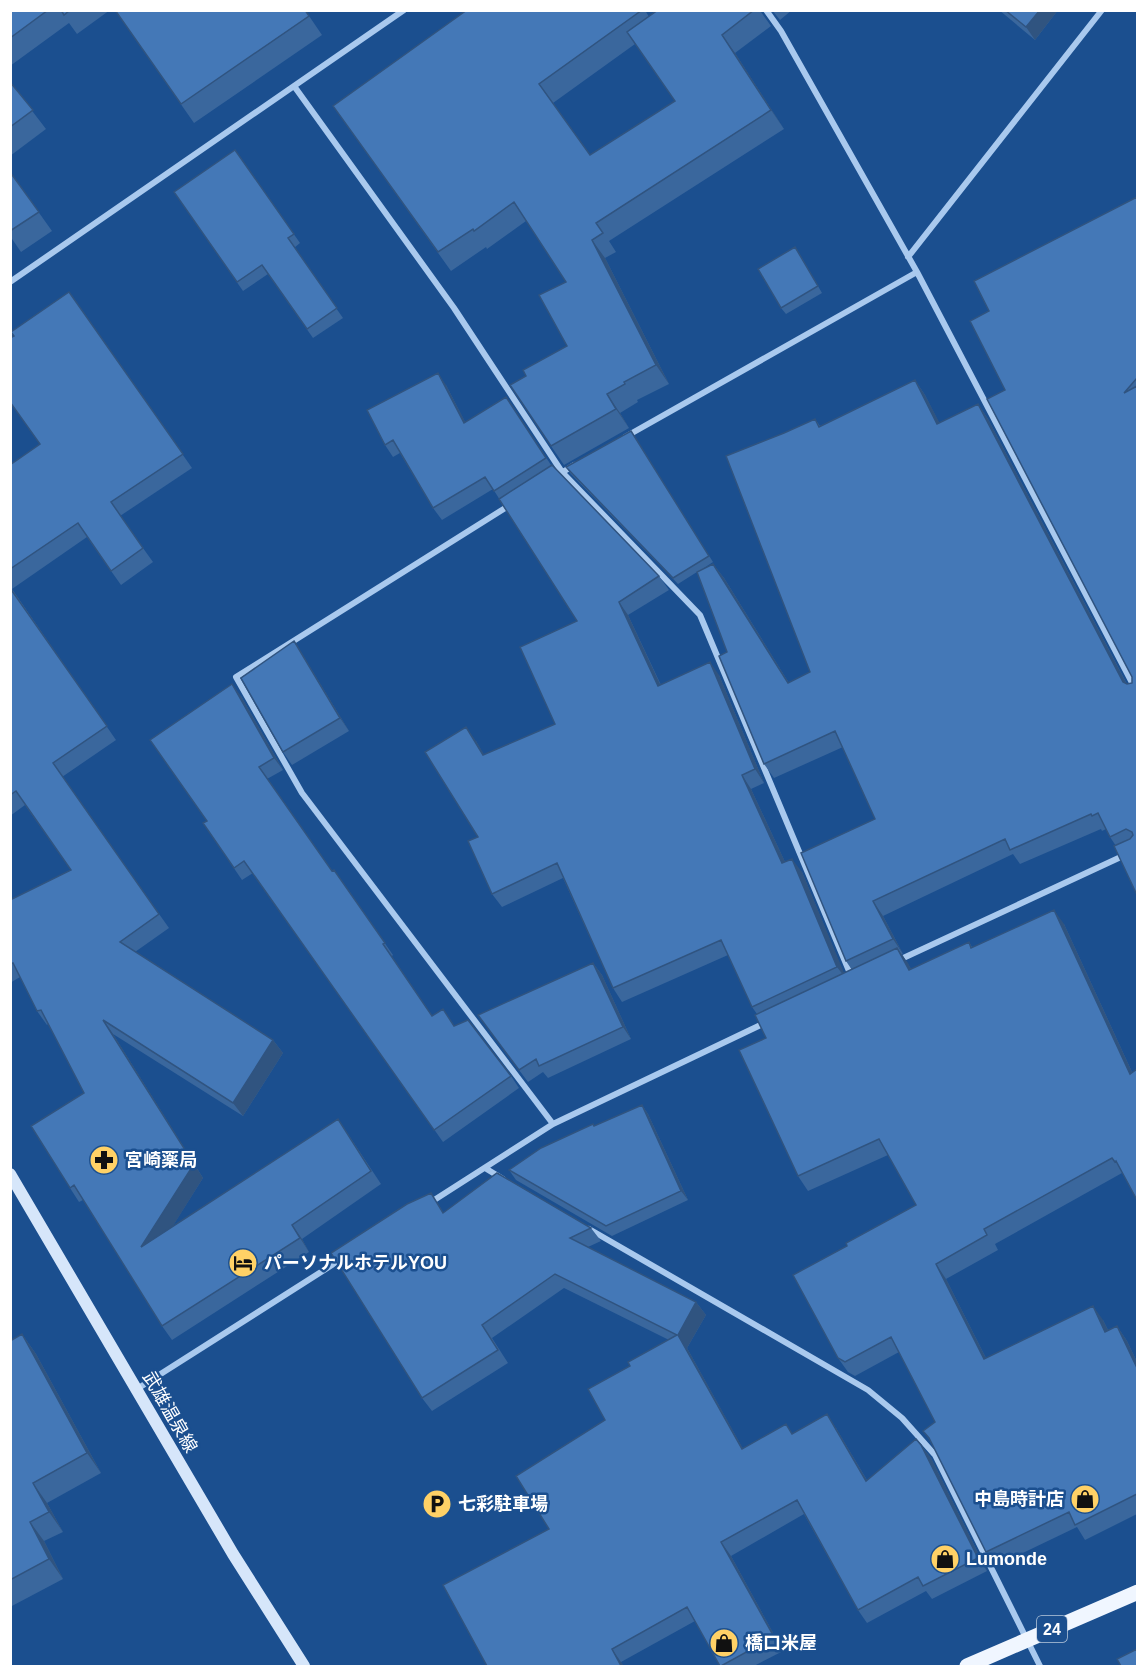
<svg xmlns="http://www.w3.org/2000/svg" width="1148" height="1677" font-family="Arial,'Noto Sans JP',sans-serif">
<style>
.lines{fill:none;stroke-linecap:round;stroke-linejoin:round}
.street{stroke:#a9c9ee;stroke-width:6}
.secondary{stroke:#d6e6fa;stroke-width:12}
.primary{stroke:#f0f6ff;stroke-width:15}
.wall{fill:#3a679d;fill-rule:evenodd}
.shaded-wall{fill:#305480}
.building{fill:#4478b7;stroke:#305480;stroke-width:1.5}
.labels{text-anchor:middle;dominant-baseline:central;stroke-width:5;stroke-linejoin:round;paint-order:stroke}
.shield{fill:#1b4f8f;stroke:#bbcadd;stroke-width:1.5}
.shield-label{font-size:16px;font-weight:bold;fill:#fff}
.poi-label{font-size:18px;font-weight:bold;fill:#fff;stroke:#1b4f8f;text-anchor:start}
.street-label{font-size:18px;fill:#fff;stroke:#1b4f8f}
</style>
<rect width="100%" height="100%" fill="#1b4f8f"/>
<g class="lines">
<path class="street" d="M766 10 781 31 917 272 1138 694
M294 86 454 308 562 472 700 615 852 978
M908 257 1102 10
M10 282 404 10
M625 437 917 272
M555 477 574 465
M510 505 236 677 302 793 553 1124
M899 960 1138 849
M485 1168 503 1179
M428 1204 553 1124 767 1022
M589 1229 868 1390 902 1418 935 1455 1040 1666
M137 1389 343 1258"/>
<path class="secondary" d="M10 1174 233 1554 304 1666"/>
<path class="primary" d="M967 1666 1138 1592"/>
</g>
<path class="wall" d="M10 10H110L77 34 69 23 10 66Z
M115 10H305L322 35 194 123Z
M467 10H645L649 17 658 10H761V12L771 26 735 53 784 129 609 241 616 252 605 258 669 384 637 400 638 402 620 413 629 428 564 465 551 446 526 376 567 346 566 282 526 221 487 249 486 247 451 271 333 106ZM635 44 675 101 590 155 553 103Z
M772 10H792L780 20Z
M999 10H1058L1035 40Z
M10 82 46 129 10 156Z
M235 150 300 243 294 248 343 318 313 338 268 274 243 291 174 192Z
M10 172 52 231 21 252 10 236Z
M1137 197V895L1116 846 1110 837 1106 829 1102 831 1101 829 1020 864 1013 854 883 916 903 954H902L911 969 969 942 972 947 1064 924 1132 1072 1122 1173 995 1244 998 1250 946 1279 986 1358 1103 1320 1108 1330 1117 1326 1127 1341 1137 1362V1514L1085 1540 1077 1527 996 1566 986 1552 932 1443 923 1431 935 1422 899 1352 855 1376 848 1372 838 1358 847 1246 916 1205 888 1155 808 1191 798 1176 766 1038 757 1014 752 1007 728 955 622 1002 613 988 563 878 502 907 492 894 478 837 476 741 484 755 555 724 577 621 493 489 442 520 433 508 400 453 393 457 385 445 446 385 465 422 506 397 551 465 659 576 669 590 628 615 661 685 719 675 764 783 751 789 785 862 802 872 844 974 852 970 846 961 875 819 843 747 774 778 764 764 727 652 697 572 678 584 570 473 566 467 631 431 713 562 701 570 713 564 724 578 789 683 810 672 784 433 815 419 820 426 915 380 925 395 939 423 978 404 988 419 1127 684 1132 683V677L1005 390 989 311Z
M799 253 822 293 786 314 781 308Z
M69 292 192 468 120 516 153 562 121 585 87 537 12 589 116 740 62 777 169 928 135 952 273 1040 283 1053 243 1116 113 1034 203 1178 172 1227 338 1119 381 1184 302 1239 309 1252 172 1340 162 1326 83 1200 79 1202 70 1188 84 1093 48 1024 47 1025 37 1011 20 977 10 983V900L71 870 25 805 10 816V465L40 444Z
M294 641 302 654 349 731 292 765 283 752Z
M241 696 283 770 267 779 332 871 334 870 393 955 391 957 432 1016 454 1026 511 1076 519 1088 443 1142 253 873 242 880 203 823 207 821Z
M593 963 602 975 631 1039 548 1078 543 1072 528 1082 478 1015Z
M642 1105 648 1114 688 1200 612 1236 516 1180 509 1170 594 1126Z
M443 1212 591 1228 601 1241 588 1247 696 1302 706 1315 687 1348 743 1449 786 1424 792 1434 836 1428 867 1480 921 1445 931 1458 987 1571 932 1599 926 1591 867 1623 858 1610 804 1514 731 1556 783 1651 754 1666H720L695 1621 621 1662 487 1666 549 1529 605 1420 630 1366 669 1340 564 1288 492 1338 508 1363 432 1411 422 1398Z
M22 1334 36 1354 101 1473 47 1503 63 1532 44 1541 63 1579 10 1607V1341Z"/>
<path class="shaded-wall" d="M1040 10H1058L1035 40 1026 27Z
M722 35 735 53 784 129 771 110Z
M592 240 605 258 669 384 656 365Z
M438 373 446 385 472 435 464 423Z
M915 380 925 395 948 439 937 424Z
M607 394 620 413 629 428 616 409Z
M978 404 988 419 1133 696 1123 682Z
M713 564 724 578 798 698 788 683Z
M619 602 628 615 667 699 658 686Z
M294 641 302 654 349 731 340 718Z
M710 662 719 675 764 783 755 769Z
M232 684 241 696 283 770 274 758Z
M466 727 476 741 493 769 483 755Z
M742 775 751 789 792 877 782 863Z
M792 859 802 872 847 980 837 967Z
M873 901 883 916 903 954 893 939Z
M1054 910 1064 924 1137 1083 1130 1074Z
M897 948 908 963 919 985 909 970Z
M593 963 602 975 631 1039 623 1027Z
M103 1020 113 1034 203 1178 151 1261 141 1247Z
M273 1040 283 1053 243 1116 233 1103Z
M642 1105 648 1114 688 1200 681 1191Z
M292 1225 302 1239 309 1252 300 1238Z
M936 1264 946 1279 994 1374 984 1359Z
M696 1302 706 1315 687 1348 751 1463 742 1449 678 1335Z
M1093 1306 1103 1320 1116 1346 1105 1332Z
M1117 1326 1127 1341 1137 1362V1368Z
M22 1334 36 1354 101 1473 87 1453Z
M827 1414 836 1428 875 1494 866 1481Z
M921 1445 931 1458 987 1571 978 1558Z
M33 1483 47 1503 63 1532 49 1512Z
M30 1522 44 1541 63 1579 49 1559Z
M721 1542 731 1556 783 1651 774 1637Z
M612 1649 621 1662 624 1666H621Z"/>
<path class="building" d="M10 10H48L10 38Z
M61 10H70L64 15Z
M115 10H305L309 16 181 104Z
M467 10H642L539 84 590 155 675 101 627 32 658 10H754L722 35 771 110 596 223 603 233 592 240 656 365 624 382 625 384 607 394 616 409 551 446 510 385 526 376 523 370 567 346 539 295 566 282 514 202 474 231 473 229 438 252 333 106Z
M1005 10H1040L1026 27Z
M10 82 33 110 10 127Z
M235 150 294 234 288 238 337 308 307 329 262 265 237 282 174 192Z
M10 172 39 212 10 231Z
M1137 197V378L1124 393 1137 386V895L1114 846 1130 839 1133 835 1132 832 1126 829 1110 837 1098 813 1092 816 1091 814 1010 850 1005 839 873 901 893 939 846 961 801 853 875 819 835 731 764 764 719 656 727 652 697 572 713 564 788 683 810 672 726 456 784 433 815 419 819 427 915 380 937 424 978 404 1123 682 1127 684 1132 683V677L987 399 1005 390 970 321 989 311 974 281Z
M795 247 818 286 781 308 758 269Z
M69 292 183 454 111 502 143 548 111 571 78 523 10 569V465L40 444 10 402V338L14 336 11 332Z
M438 373 464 423 506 397 546 458 494 491 485 477 433 508 393 440 385 445 367 410Z
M631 431 709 556 673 578 566 467Z
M552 465 659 576 619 602 658 686 710 662 755 769 742 775 782 863 792 859 837 967 752 1007 721 940 613 988 557 863 492 894 468 841 478 837 425 752 466 727 483 755 555 724 520 647 577 621 499 499Z
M10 588 107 726 53 763 159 914 120 942 273 1040 233 1103 103 1020 194 1164 141 1247 338 1119 371 1171 292 1225 300 1238 162 1326 74 1185 70 1188 31 1126 84 1093 41 1010 37 1011 13 963 10 964V900L71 870 16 791 10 795Z
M294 641 340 718 283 752 241 678Z
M232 684 274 758 259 767 332 871 334 870 385 943 383 944 432 1016 443 1009 454 1026 468 1020 511 1076 434 1130 244 861 234 868 203 823 207 821 150 740Z
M1054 910 1130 1074 1137 1069V1200L1116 1161 1115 1162 1112 1158 984 1229 987 1235 936 1264 984 1359 1093 1306 1105 1332 1117 1326 1137 1368V1494L1075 1525 1069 1512 986 1552 929 1438 923 1431 935 1422 891 1337 845 1362 838 1358 793 1275 847 1246 846 1243 916 1205 879 1139 798 1176 739 1050 766 1038 755 1015 897 948 909 970 969 942 971 948Z
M593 963 623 1027 539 1066 536 1059 519 1070 478 1015Z
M642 1105 681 1191 606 1226 509 1170 541 1148 593 1124 594 1126Z
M497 1173 591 1228 570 1238 696 1302 678 1335 742 1449 786 1424 792 1434 827 1414 866 1481 916 1439 921 1445 978 1558 923 1586 918 1577 858 1610 797 1500 721 1542 774 1637 721 1666H720L687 1607 612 1649 621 1666H487L443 1585 549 1529 516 1476 605 1420 588 1389 630 1366 628 1362 677 1335 555 1274 482 1325 498 1350 422 1398 331 1253 407 1204 431 1193 443 1213Z
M22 1334 87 1453 33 1483 49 1512 30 1522 49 1559 10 1580V1341Z
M1137 1649V1666H1121L1117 1659Z"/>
<defs>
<g id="pharmacy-disc" transform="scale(1.5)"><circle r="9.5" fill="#ffd166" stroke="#1b4f8f"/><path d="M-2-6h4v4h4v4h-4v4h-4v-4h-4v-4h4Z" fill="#111"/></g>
<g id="hotel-disc" transform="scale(1.5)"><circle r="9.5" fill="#ffd166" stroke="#1b4f8f"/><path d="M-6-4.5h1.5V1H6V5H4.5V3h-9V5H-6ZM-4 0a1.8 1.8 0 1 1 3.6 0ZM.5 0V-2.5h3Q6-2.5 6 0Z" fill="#111"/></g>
<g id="shop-disc" transform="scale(1.5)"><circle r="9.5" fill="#ffd166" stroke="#1b4f8f"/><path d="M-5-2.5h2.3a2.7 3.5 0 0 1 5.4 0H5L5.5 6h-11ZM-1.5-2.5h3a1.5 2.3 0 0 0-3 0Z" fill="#111"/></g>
<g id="parking-disc" transform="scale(1.5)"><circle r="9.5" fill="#ffd166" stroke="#1b4f8f"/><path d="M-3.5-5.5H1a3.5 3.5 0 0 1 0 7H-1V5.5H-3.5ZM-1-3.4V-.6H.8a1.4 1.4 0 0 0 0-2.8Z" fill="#111"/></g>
</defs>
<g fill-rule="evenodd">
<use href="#pharmacy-disc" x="104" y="1160"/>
<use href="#hotel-disc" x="243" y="1263"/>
<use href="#shop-disc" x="1085" y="1499"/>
<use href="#parking-disc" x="437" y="1504"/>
<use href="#shop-disc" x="945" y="1559"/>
<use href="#shop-disc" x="724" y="1643"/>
</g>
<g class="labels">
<rect class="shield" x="1037" y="1616" width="30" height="26" rx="4.5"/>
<g class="shield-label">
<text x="1052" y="1629">24</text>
</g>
<g class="poi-label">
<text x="125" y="1160">宮崎薬局</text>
<text x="264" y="1263">パーソナルホテルYOU</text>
<text x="1064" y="1499" text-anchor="end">中島時計店</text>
<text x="458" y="1504">七彩駐車場</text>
<text x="966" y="1559">Lumonde</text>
<text x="745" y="1643">橋口米屋</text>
</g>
<g class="street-label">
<text transform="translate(170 1412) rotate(60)">武雄温泉線</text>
</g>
</g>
<rect width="1148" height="1677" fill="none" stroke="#ffffff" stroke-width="24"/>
</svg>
